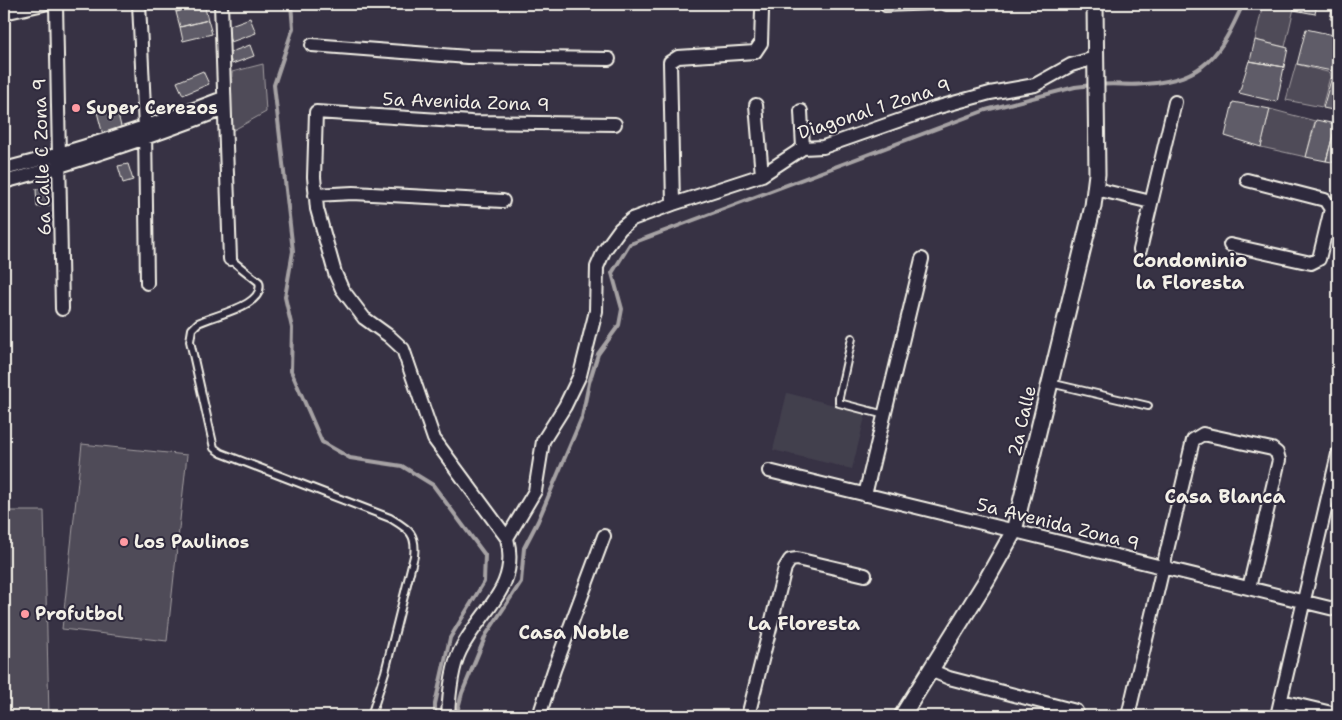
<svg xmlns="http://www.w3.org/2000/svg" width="1342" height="720" font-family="'Shantell Sans',sans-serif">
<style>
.built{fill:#433f4e}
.green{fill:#504b59;stroke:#a29ea0}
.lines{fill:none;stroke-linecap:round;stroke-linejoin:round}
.stream{stroke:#a6a2a4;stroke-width:4}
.building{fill:#5f5c67;stroke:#f4f1e8}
.service-casing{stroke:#f4f1e8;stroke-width:10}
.minor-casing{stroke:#f4f1e8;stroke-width:16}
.tertiary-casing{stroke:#f4f1e8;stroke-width:19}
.service{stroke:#2f2a3d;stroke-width:6}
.minor{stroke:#2f2a3d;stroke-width:12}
.tertiary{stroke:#2f2a3d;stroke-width:15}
.poi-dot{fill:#ff9aa2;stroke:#2f2a3d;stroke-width:2}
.labels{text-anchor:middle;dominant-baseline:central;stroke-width:4;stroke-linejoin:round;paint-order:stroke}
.street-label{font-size:18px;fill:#f4f1e8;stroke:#2f2a3d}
.poi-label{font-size:18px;font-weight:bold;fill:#f4f1e8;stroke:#2f2a3d;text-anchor:start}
.neighbourhood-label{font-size:19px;font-weight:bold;fill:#f4f1e8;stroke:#2f2a3d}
</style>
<rect width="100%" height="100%" fill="#373244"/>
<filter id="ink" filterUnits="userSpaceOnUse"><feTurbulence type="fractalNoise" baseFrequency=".02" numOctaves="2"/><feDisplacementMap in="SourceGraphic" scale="10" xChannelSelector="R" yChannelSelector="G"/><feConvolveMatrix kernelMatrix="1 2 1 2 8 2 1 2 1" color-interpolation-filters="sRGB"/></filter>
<g filter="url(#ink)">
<path class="built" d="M787 393 866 413 852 469 773 450Z"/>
<path class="green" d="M1263 4H1295L1285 47 1255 40Z
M263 64 266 112 230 132 232 72Z
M1296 64 1331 73 1322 107 1286 100Z
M1270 109 1315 121 1306 157 1261 147Z
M82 444 187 455 167 641 62 629Z
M44 511 49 716H4V511Z"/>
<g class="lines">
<path class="stream" d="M291 4 293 28 274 85 293 251 285 297 292 328 291 371 322 442 350 458 402 466 433 485 485 555 484 582 450 638 435 704V716
M1099 85C1114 83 1130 86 1145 84 1206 79 1220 55 1243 4
M456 716 462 693 486 635 521 582 524 548 538 521 582 417 589 383 598 354 619 325 622 309 612 273 630 244 986 110 1075 87 1092 85"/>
</g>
<path class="building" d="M174 4H204L176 12Z
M204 4 208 20 180 27 176 12Z
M1295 4H1317L1315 14 1294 10Z
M1333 4H1338V20L1330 19Z
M250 18 256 33 231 42 225 27Z
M208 20 212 34 183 41 180 27Z
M1306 29 1338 36 1332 71 1297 64Z
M1255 40 1288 48 1284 67 1250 61Z
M250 45 254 56 232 64 228 53Z
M1249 61 1284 67 1277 102 1239 93Z
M203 71 209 84 183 95 177 82Z
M1333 73 1338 74V111L1323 108Z
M1233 102 1270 109 1261 147 1225 136Z
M116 107 122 130 103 135 97 112Z
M1316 120 1336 124 1326 161 1306 157Z
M1336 124H1338V163L1326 161Z
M128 164 133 180 123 183 118 166Z
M48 188 49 206 37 207 36 189Z"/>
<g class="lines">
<g class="service-casing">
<path id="service" d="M939 4 946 7H962
M885 8 935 6 939 4
M230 259 259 282C266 306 216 314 198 323L192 329 190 341 214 448 221 453 390 518C408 529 417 533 414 556L385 672 371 716
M852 338 839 397V403L885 415
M1050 383 1148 406"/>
</g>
<g class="minor-casing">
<path id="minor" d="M56 4 62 309
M139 4 145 128 147 283
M221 4 230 259
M4 13 44 4
M312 45 468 57 609 59
M756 105 762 175
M801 111 803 148
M4 169C79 150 151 126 223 98
M4 182C79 162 151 137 224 109
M1096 189 1151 202
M315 195 353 193 503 201
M673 204 670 62 678 57 755 52 761 43 762 11
M1326 231 1338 234
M1230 245 1311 263 1319 259 1331 209 1325 200 1247 180
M1140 250 1175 102
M769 471 1338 610
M865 495 922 259
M507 538 535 491 543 441 565 406 580 375 596 311 597 267 604 251 620 229 632 219 673 204 762 175 803 148 823 147 935 108 990 93 1035 85 1071 65 1095 58
M930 670 949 678 1076 711
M1281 701 1336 714
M448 716C449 696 451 669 460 651 479 611 520 590 507 538L434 439 403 349 389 336 364 318 342 289 335 273 317 209 314 177 316 112 471 122 615 124
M539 716 554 670 604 536
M748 716 785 568 790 560 797 559 865 575
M1128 716 1193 440 1203 434 1272 449 1277 453 1279 460 1249 588
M1277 716 1338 454"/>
</g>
<g class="tertiary-casing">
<path id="tertiary" d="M902 716 986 581 1014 531 1093 206 1097 174 1095 4"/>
</g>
<use href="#service" class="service"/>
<use href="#minor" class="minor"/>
<use href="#tertiary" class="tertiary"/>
</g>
</g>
<g class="poi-dot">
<circle cx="76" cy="108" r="5"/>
<circle cx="124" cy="542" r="5"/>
<circle cx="25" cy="614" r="5"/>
</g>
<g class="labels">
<g class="street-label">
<text transform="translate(466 102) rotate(2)">5a Avenida Zona 9</text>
<text transform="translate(874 109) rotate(-18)">Diagonal 1 Zona 9</text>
<text transform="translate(42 157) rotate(-92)">6a Calle C Zona 9</text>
<text transform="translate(1022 421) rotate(-77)">2a Calle</text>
<text transform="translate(1058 524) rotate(14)">5a Avenida Zona 9</text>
</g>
<g class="poi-label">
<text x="86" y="108">Super Cerezos</text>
<text x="134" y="542">Los Paulinos</text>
<text x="35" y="614">Profutbol</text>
</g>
<g class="neighbourhood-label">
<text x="1190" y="260">Condominio<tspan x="1190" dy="22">la Floresta</tspan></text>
<text x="1225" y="496">Casa Blanca</text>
<text x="804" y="623">La Floresta</text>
<text x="574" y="632">Casa Noble</text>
</g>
</g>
<rect width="1342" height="720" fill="none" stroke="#2f2a3d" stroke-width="20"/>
<rect x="10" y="10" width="1322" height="700" fill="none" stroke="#f4f1e8" stroke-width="2" filter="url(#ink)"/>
</svg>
